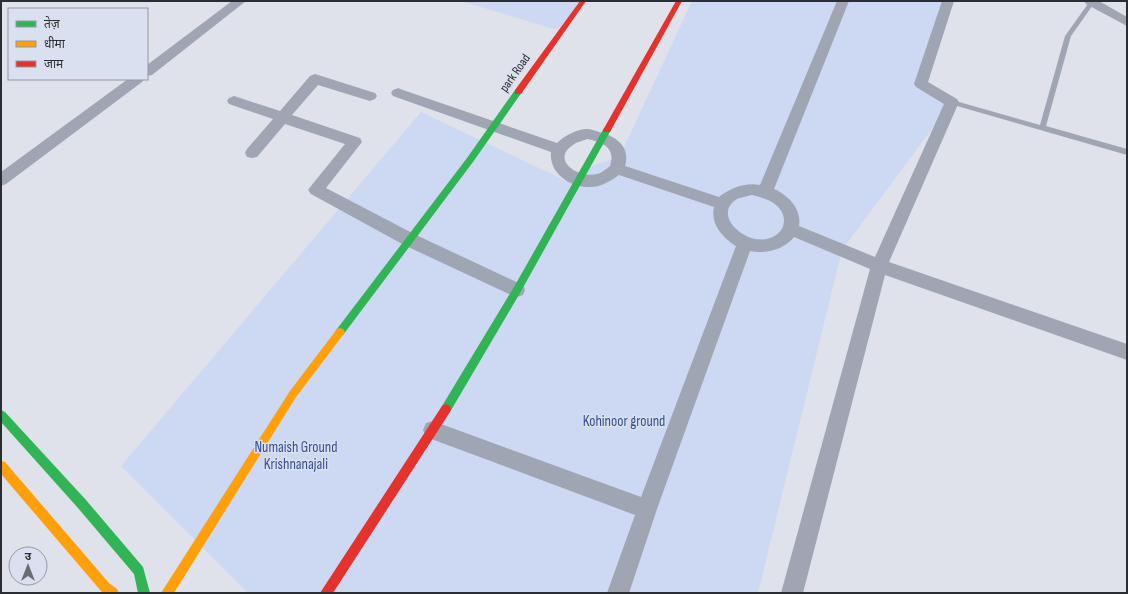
<svg xmlns="http://www.w3.org/2000/svg" width="1128" height="594" font-family="'Sofia Sans Condensed','Noto Sans Devanagari',sans-serif">
<style>
.green{fill:#cdd8f3}
.lines{fill:none;stroke-linecap:round;stroke-linejoin:round}
.lane{fill:#9fa5b3;fill-rule:evenodd}
.street{fill:#9fa5b3;fill-rule:evenodd}
.fast{fill:#30b455;fill-rule:evenodd}
.slow{fill:#ff9f0a;fill-rule:evenodd}
.jam{fill:#e5322d;fill-rule:evenodd}
.labels{text-anchor:middle;dominant-baseline:central;stroke-width:3;stroke-linejoin:round;paint-order:stroke}
.far-street-label{font-size:13px;fill:#2a2d32;stroke:#dae0ef}
.park-label{font-size:15px;fill:#354d96;stroke:#dae0ef}
</style>
<rect width="100%" height="100%" fill="#dfe2ea"/>
<path class="green" d="M461 1H583L557 30Z
M692 1H947L920 85 952 102 842 250 758 593H248L121 466 421 112 564 180 567 175 620 156Z"/>
<g class="lines">
<path class="lane" d="M1090 1 1095 2 1071 36 1046 126 1127 149V155L950 104 949 102 952 100 1040 125 1065 36Z"/>
<path class="street" d="M232 1H246L152 75 147 76V65Z
M837 1H849L774 189C788 195 802 209 799 226L875 257 944 104 916 87 914 84 942 1H954L928 82 957 99 959 102 889 262 1127 344V360L885 275 803 593H781L870 269 794 237C784 250 765 254 750 251L657 509 629 593H607L635 515 426 437 423 430 426 423 433 421 641 497 736 246C723 238 710 224 714 207L619 175C609 182 599 188 587 187 568 186 549 172 551 152L393 96 391 93 393 90 398 88 403 90 557 143C564 136 577 129 587 129 591 129 596 131 599 132 616 136 631 147 625 166L719 197C730 188 746 182 760 185ZM587 139C603 142 616 148 610 166 606 169 602 173 597 174 579 179 550 160 573 145 576 142 583 141 587 139ZM752 195C765 198 782 203 784 219 784 226 782 231 776 235 752 252 709 216 737 199 741 197 748 196 752 195Z
M1084 1H1099L1127 17V26L1086 4Z
M315 74 375 93 377 96 375 99 370 101 318 85 292 115 360 138 362 142 326 188 416 235 523 285 525 290 523 295 517 297 511 295 404 245 311 194 308 190 311 186 345 144 285 124 257 157 252 158 247 157 245 153 247 149 273 119 229 104 227 101 229 98 234 96 280 111 310 76Z
M128 79H144L142 82 6 184 1 186V172Z"/>
<path class="fast" d="M515 90H521L522 92 473 162 343 335 340 336 337 335 335 332 337 329 467 158Z
M607 127 611 130 520 293 450 412 446 414 442 412 441 409 442 406 514 287 604 128Z
M1 410 5 412 86 500 143 567 150 593H138L134 574 78 508 1 422Z"/>
<path class="slow" d="M340 328 343 329 345 332 343 335 296 397 174 593H161L290 391 337 329Z
M1 461 5 462 109 583 117 589 119 593H104L101 591 1 474Z"/>
<path class="jam" d="M580 1H586L521 94H515V90Z
M676 1H682L610 132H604L603 130Z
M446 404 450 406 451 409 450 412 333 593H320L442 406Z"/>
</g>
<g class="labels">
<g class="far-street-label">
<text transform="translate(515 73) rotate(-55)">park Road</text>
</g>
<g class="park-label">
<text x="624" y="421">Kohinoor ground</text>
<text x="296" y="447">Numaish Ground<tspan x="296" dy="17">Krishnanajali</tspan></text>
</g>
</g>
<rect width="1128" height="594" fill="none" stroke="#2a2d32" stroke-width="4"/>
<rect x="8" y="8" width="140" height="72" fill="#dae0ef" stroke="#9498a3"/>
<rect x="16" y="21" width="20" height="6" fill="#30b455" stroke="#9498a3"/>
<text x="44" y="28" font-size="12" fill="#2a2d32">तेज़</text>
<rect x="16" y="41" width="20" height="6" fill="#ff9f0a" stroke="#9498a3"/>
<text x="44" y="48" font-size="12" fill="#2a2d32">धीमा</text>
<rect x="16" y="61" width="20" height="6" fill="#e5322d" stroke="#9498a3"/>
<text x="44" y="68" font-size="12" fill="#2a2d32">जाम</text>
<g transform="translate(28 566)"><circle r="19" fill="#dae0ef" stroke="#9498a3"/>
<path d="M0-3L7 15L0 10L-7 15Z" fill="#696c72"/>
<text y="-6" font-size="11" font-weight="bold" text-anchor="middle" fill="#2a2d32">उ</text>
</g>
</svg>
